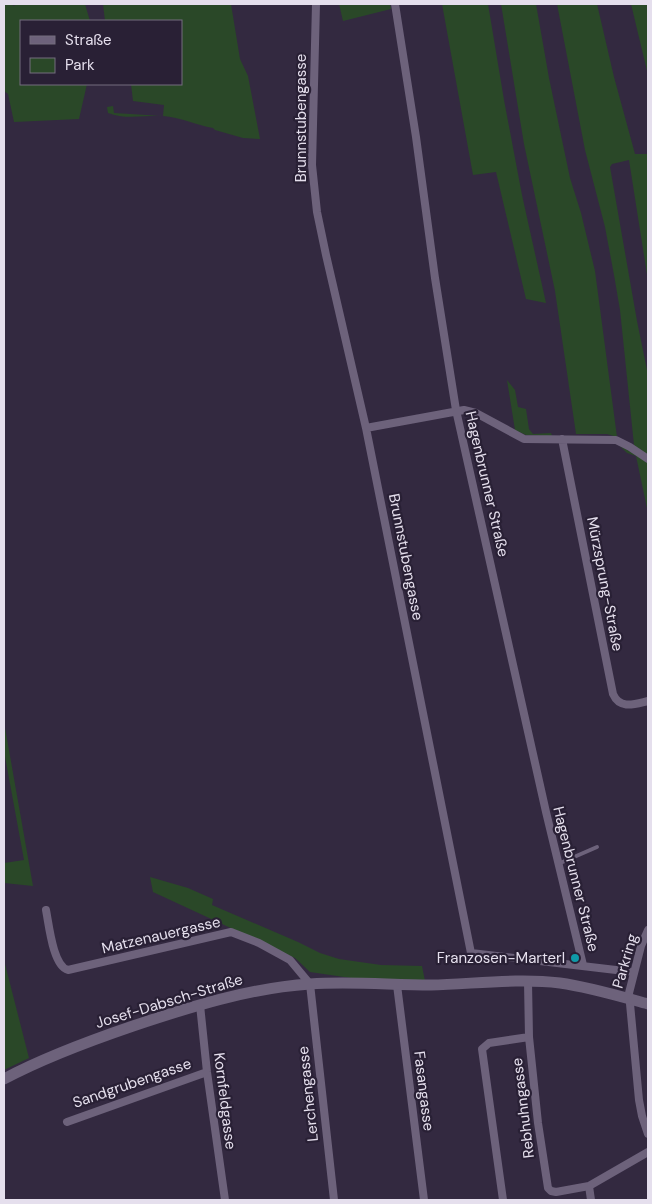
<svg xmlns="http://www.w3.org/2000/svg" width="652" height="1204" font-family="'DM Sans',sans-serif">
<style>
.green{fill:#2a4828}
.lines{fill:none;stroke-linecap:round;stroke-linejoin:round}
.lane{stroke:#6d627b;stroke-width:4}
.street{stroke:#6d627b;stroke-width:8}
.secondary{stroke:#6d627b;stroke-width:11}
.culture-dot{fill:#0f9aa8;stroke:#292035;stroke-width:2}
.labels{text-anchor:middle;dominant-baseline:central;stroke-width:4.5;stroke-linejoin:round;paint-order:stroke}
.street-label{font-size:15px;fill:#e5dfed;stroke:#292035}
.poi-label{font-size:15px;fill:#e5dfed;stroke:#292035;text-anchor:end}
</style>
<rect width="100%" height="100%" fill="#332940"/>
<path class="green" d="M4 4H11L14 6 16 4H85L90 21H21V84H87L79 119 14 122 8 94 4 91Z
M103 4H231L240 59 248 76 260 139 243 138 215 130 213 128C196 125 180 117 163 116 145 115 125 120 108 113L107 107 113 106 114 113 163 116 164 105 133 101 131 84H181V21H105Z
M339 4H390L391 9 343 21Z
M442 4H488L504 100 522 195 546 303 526 299 496 172 473 175Z
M501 4H536L549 78 570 178 581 213 595 271 617 437 607 434H576L555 291 524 144Z
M557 4H597L614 77 635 154H648V281L629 160 612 164 610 167 637 321 648 375V456L634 445 620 310 614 275 605 227 585 150Z
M631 4H648V75Z
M507 380 515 390 518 407 526 409 529 429 533 434 551 433 552 436 526 435 515 430Z
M619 445 648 462V513L636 456 627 453Z
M4 722 33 886 4 883V863L24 860 4 751Z
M150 877 188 888 213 899 212 905 298 942 320 953 339 959 381 965 422 966 425 981 351 978 310 972 295 958 153 892Z
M4 960 29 1058 4 1070Z"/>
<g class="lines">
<path class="lane" d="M558 864 597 847"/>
<path class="street" d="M316 4 312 165 317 212 326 255 366 428 471 953 633 972
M395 4 416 137 435 278 456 410 546 812 583 965
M366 428 464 410 476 413 524 439 616 440 630 447 648 459
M562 439 613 694C620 710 635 704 648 701
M46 910C49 925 53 966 68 970L231 932 259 943 290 960 310 984 334 1200
M648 930 641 946 629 993 639 1100 642 1116 648 1134
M528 982 529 1037 538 1123 548 1188 551 1191 556 1192 589 1186 648 1152
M397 985 424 1200
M200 1005 207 1072 225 1200
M67 1122 207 1072
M589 1186 591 1200
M503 1200 482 1049 489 1043 529 1037"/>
<path class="secondary" d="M4 1079C45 1057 89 1041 133 1026 190 1007 249 988 310 984 350 981 391 985 431 985 473 984 518 978 560 983 589 987 619 996 648 1004"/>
</g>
<circle class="culture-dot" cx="575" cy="958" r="5"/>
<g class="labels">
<g class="street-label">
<text transform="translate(301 118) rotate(-90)">Brunnstubengasse</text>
<text transform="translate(487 484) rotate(77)">Hagenbrunner Straße</text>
<text transform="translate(406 557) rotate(79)">Brunnstubengasse</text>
<text transform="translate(605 584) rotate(79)">Mürzsprung-Straße</text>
<text transform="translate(576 879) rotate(76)">Hagenbrunner Straße</text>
<text transform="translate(161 935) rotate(-13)">Matzenauergasse</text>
<text transform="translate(625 961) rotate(-74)">Parkring</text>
<text transform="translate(169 1001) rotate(-17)">Josef-Dabsch-Straße</text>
<text transform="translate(132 1083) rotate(-19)">Sandgrubengasse</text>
<text transform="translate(424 1091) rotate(83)">Fasangasse</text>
<text transform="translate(308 1094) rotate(-96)">Lerchengasse</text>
<text transform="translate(225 1101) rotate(83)">Kornfeldgasse</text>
<text transform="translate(523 1108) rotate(-97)">Rebhuhngasse</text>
</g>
<g class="poi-label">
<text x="565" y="958">Franzosen-Marterl</text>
</g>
</g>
<rect width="652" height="1204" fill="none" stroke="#e5dfed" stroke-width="10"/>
<rect x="20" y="20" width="162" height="65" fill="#292035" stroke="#746c7f"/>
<rect x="30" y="36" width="25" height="8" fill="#6d627b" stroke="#746c7f"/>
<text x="65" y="45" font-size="15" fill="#e5dfed">Straße</text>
<rect x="30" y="58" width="25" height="15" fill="#2a4828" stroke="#746c7f"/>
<text x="65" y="70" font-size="15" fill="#e5dfed">Park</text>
</svg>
